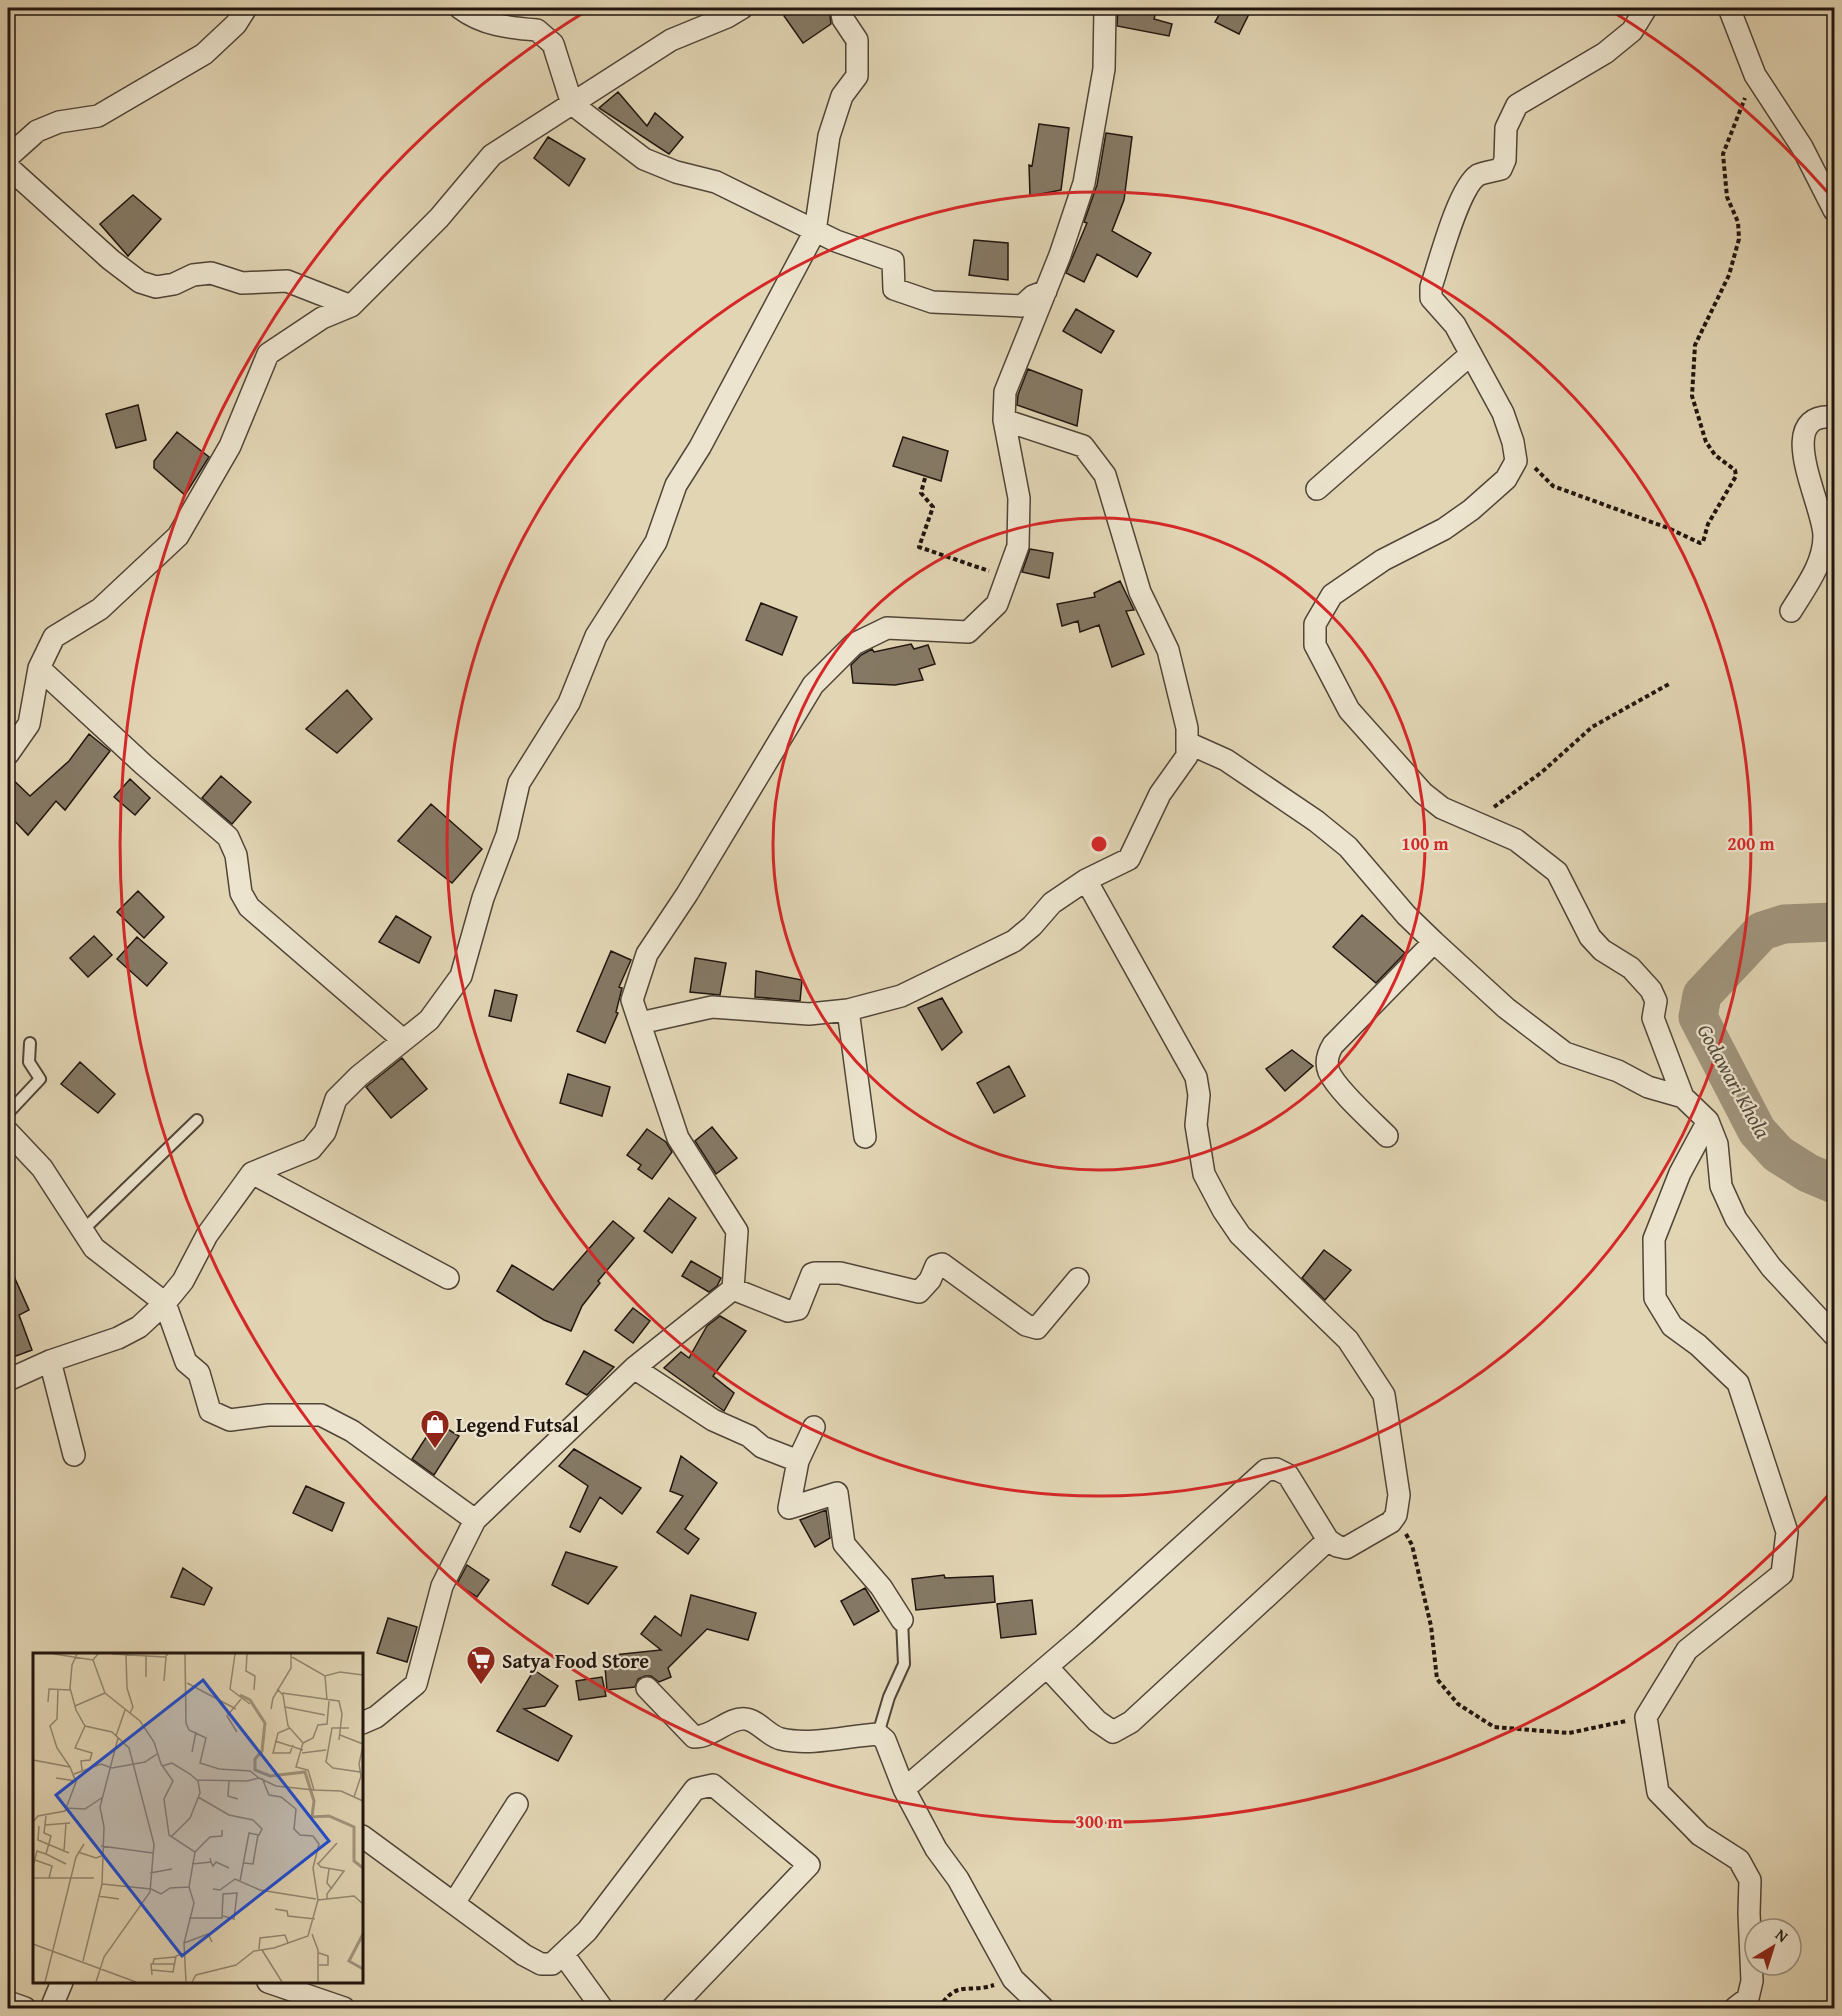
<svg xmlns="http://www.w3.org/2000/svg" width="1842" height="2016" font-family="'Gentium Book Plus',serif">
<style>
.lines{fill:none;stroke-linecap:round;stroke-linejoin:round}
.river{stroke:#a0947c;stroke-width:39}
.building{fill:#857965;stroke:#20150f;stroke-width:1.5}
.service-casing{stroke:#504538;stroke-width:14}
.minor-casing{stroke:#504538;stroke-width:24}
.path{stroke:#20150f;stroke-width:4;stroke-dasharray:4.5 3;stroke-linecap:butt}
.service{stroke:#ece4ce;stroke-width:10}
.minor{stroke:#ece4ce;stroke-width:21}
.ring{fill:none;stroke:#d62828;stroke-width:3}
.labels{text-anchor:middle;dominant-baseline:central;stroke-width:4.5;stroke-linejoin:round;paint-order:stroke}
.poi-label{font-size:20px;font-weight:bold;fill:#20150f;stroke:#ece4ce;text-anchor:start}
.water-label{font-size:21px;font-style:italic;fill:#53483b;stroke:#ece4ce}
.inset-river{fill:none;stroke:#a0947c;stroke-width:3}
.inset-road{fill:none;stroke:#948872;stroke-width:1.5}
.view{fill:#1d4ed8;fill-opacity:0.15;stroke:#1d4ed8;stroke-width:3}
.inset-edge{fill:none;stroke:#20150f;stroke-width:3}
.centre{fill:#d62828;stroke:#ece4ce;stroke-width:3}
.ring-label{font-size:18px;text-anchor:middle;font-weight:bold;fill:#d62828;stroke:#ece4ce;stroke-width:4.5;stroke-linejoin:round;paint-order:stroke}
</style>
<rect width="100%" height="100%" fill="#e2d5b4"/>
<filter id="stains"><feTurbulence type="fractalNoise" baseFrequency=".00333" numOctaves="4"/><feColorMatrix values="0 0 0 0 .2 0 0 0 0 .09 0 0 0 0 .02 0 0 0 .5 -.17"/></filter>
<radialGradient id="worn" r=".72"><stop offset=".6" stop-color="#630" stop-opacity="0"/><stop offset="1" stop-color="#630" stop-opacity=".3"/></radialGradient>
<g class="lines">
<path class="river" d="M1834 922 1784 924 1762 931 1702 995 1698 1017 1757 1131 1778 1154 1808 1173 1834 1184"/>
</g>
<path class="building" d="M795 8H829L831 24 803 43 784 16Z
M1118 8 1134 13V8H1157L1154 19 1172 24 1169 36 1117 26Z
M1223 8H1252L1239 34 1215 22Z
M618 92 647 126 655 113 683 137 669 154 599 108Z
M1039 124 1069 128 1061 190 1030 196 1029 165 1032 166Z
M1106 133 1132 137 1124 200 1112 231 1151 253 1137 277 1097 254 1084 282 1066 273 1087 223 1084 222 1097 185Z
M548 137 585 159 569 186 534 158Z
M133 195 161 219 128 256 100 224Z
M974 240 1008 243V280L969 275Z
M1076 309 1114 331 1101 353 1063 331Z
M1028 369 1082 390 1077 426 1017 405 1018 395Z
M138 405 146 440 116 448 106 414Z
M177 432 209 457 185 495 154 468V461Z
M903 437 948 451 941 481 893 466Z
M1030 549 1053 553 1049 578 1022 572Z
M1120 581 1134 610 1126 611 1144 654 1112 667 1099 625 1080 632 1078 621 1062 626 1057 604 1095 597 1094 593Z
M761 603 797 617 782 655 746 640Z
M911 644 914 649 928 645 935 664 919 669 923 680 895 685 853 683 851 665 861 655 872 649 874 652Z
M347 690 372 719 337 753 306 729Z
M89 734 110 751 65 810 56 801 28 835 8 814V775L30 796 69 761Z
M221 776 251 802 232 824 202 798Z
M130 779 150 798 135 815 114 797Z
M431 804 482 849 452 883 398 841Z
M138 891 164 917 144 938 117 912Z
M1362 915 1405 953 1376 983 1333 947Z
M396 916 431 937 419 963 379 942Z
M94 936 112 955 88 977 70 958Z
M137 937 167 963 147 986 117 959Z
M611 951 631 960 619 987 622 988 616 1012 618 1013 605 1043 577 1031Z
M695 958 726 963 720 995 690 992Z
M756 971 802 980 800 1001 755 997Z
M495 990 517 995 511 1021 489 1016Z
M942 998 962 1032 942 1050 918 1008Z
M1292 1050 1313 1066 1285 1091 1266 1069Z
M402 1058 427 1089 391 1118 366 1087Z
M80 1062 115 1094 98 1113 61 1084Z
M1009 1066 1025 1096 994 1113 977 1083Z
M568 1074 610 1087 602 1116 560 1103Z
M712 1127 737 1158 716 1174 695 1141Z
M647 1129 666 1142 672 1152 652 1179 638 1169 641 1165 627 1155Z
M669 1198 696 1218 672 1253 644 1231Z
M613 1221 634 1238 598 1281 600 1283 582 1306 571 1331 544 1320 497 1291 512 1265 553 1290Z
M1324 1250 1351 1270 1325 1300 1302 1278Z
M691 1261 721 1278 717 1286 709 1292 682 1276Z
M8 1263 29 1310 19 1315 32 1350 8 1359Z
M633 1308 650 1321 633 1343 615 1330Z
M720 1316 746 1331 713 1376 734 1393 724 1411 664 1368 681 1352 689 1358 707 1326Z
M584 1351 614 1367 587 1395 566 1384Z
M436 1422 459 1436 434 1475 412 1459Z
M574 1449 641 1488 622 1514 600 1497 580 1532 570 1527 588 1486 559 1466Z
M681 1456 717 1483 685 1529 699 1539 688 1554 657 1532 683 1496 670 1491Z
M306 1486 344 1503 332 1531 293 1513Z
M826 1510 830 1538 815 1547 800 1520Z
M566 1552 617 1567 588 1604 552 1585Z
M467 1565 489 1580 477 1597 457 1584Z
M183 1568 212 1588 204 1605 171 1597Z
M944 1575 945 1578 993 1576 995 1602 916 1610 912 1579Z
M865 1588 879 1611 854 1625 841 1601Z
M691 1595 756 1613 748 1640 707 1629 668 1668 671 1677 659 1682 651 1676H645L638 1679 635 1687 607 1690 604 1656 661 1650 641 1634 655 1616 681 1636Z
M1032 1600 1036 1634 1001 1638 997 1604Z
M388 1618 417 1627 407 1662 377 1653Z
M534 1670 558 1686 545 1706 524 1709 572 1736 558 1761 497 1731Z
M602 1677 606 1696 579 1700 576 1681Z"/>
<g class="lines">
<g class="service-casing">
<path id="service" d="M8 1113 40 1079 29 1062 30 1043
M82 1231 197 1120
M878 1734 889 1697 904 1664 902 1620"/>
</g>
<g class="minor-casing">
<path id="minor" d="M460 8C483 25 509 28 537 30L553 44 572 104 644 159 676 172 716 182 836 241 893 261 894 289 932 302 1022 306 1033 296 1046 291
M1646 8 1632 31 1605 53 1517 105 1506 128 1505 160 1501 169C1494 171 1484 172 1478 175 1458 188 1439 264 1431 287V298L1455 325 1503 413 1513 442 1516 461 1506 479 1471 510 1444 529 1383 560 1332 595 1315 624V645L1349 710 1423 793 1442 808 1516 840 1557 872 1590 937 1602 950 1631 968 1651 990 1656 1001 1653 1018 1683 1097
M1729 8 1755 75 1802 147 1834 210
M8 157 37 131 59 122 98 116 204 54 236 24 246 8
M8 167 111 260 140 282 156 287 174 284 193 275 211 273 242 283 287 281 351 306
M1317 489 1471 354
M1791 611C1805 588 1824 564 1824 536 1824 505 1771 412 1834 417
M39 668 144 765 228 837 236 855 241 893 249 907 403 1040
M1188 743 1226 760 1316 821 1348 847 1406 915 1434 942 1506 1008 1565 1053 1618 1071 1648 1087 1683 1097 1708 1121 1717 1144 1721 1186 1736 1219 1771 1267 1834 1335
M8 754 29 724 39 668 54 637 100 609 178 536 230 446 268 354 322 318 351 306 439 218 492 155 671 40 727 17 742 8
M848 1010 865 1137
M640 1023 712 1007 809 1014 848 1010 901 996 1014 941 1032 926 1052 903 1086 880 1129 859 1160 794 1187 756V728L1168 650 1140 592 1105 475 1083 446 1004 420
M1708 1121 1680 1173 1654 1239 1655 1298 1672 1326 1698 1345 1738 1383 1787 1532 1782 1574 1687 1650 1646 1717 1658 1792 1700 1835 1739 1860 1750 1880 1749 1913 1752 1981 1748 1998 1735 2008
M8 1132 42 1168 94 1248 165 1303 186 1362 199 1373 210 1411 230 1420 268 1415H321L352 1431 475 1520
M1387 1136C1372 1121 1337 1090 1329 1072 1325 1062 1328 1053 1333 1045L1434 942
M252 1173 448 1278
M733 1289 788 1311 798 1309 812 1274 815 1273H840L919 1292 930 1280 936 1266 942 1264 1026 1325 1037 1328 1078 1279
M50 1361 74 1455
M634 1368 713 1420 749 1436 762 1447 798 1461 814 1427
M8 1380 50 1361 118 1338 139 1327 165 1303 183 1281 207 1235 252 1173 311 1149 325 1132 336 1099 359 1076 429 1020 461 976 483 898 507 835 519 783 569 703 596 636 656 542 676 485 700 447 815 231 829 136 842 96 857 76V40L843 19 841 8
M798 1461 789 1508 837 1493 844 1544 881 1587 902 1620
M1047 1667 1097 1721 1113 1732 1131 1722 1328 1540
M647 1688 694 1737C713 1737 729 1717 745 1719 758 1720 768 1736 781 1739 812 1746 847 1736 878 1734L885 1740 904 1789 936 1849 958 1879 1013 1979 1043 2008
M362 1723 376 1717 416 1684 442 1586 475 1520 634 1368 733 1289 737 1231 678 1138 632 1000 647 954 687 894 813 685 854 644 887 628 968 632 997 604 1018 546 1019 498 1004 420 1005 392 1060 255 1084 183 1104 69 1105 8
M904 1789 1084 1635 1266 1470 1276 1469 1288 1475 1328 1540 1337 1546 1346 1548 1391 1522 1396 1515 1399 1495 1384 1395 1348 1340 1240 1235 1223 1210 1204 1174 1196 1125 1199 1095 1196 1077 1086 880
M362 1836 524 1955 541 1964H552L587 1931 695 1789 713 1785 809 1865 672 2008
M454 1903 517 1804
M563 1954 602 2008
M268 1982 344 2008
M8 2002 25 2008
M51 2008 62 1982"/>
</g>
<path class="path" d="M1535 468 1553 486 1668 528 1700 543 1703 542 1708 524 1736 476 1735 470 1715 455 1706 442 1692 396 1695 345 1729 275 1739 239 1738 222 1727 197 1723 154 1745 98
M925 478 921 493 933 507 919 547 989 571
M1494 807 1542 772 1592 727 1669 684
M1406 1534 1412 1545 1431 1626 1437 1679 1458 1704 1494 1727 1569 1733 1626 1721
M939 2008C957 1979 967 1994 994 1985"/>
<use href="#service" class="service"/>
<use href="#minor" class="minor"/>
</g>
<g class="ring">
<circle cx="1099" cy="844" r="326"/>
<circle cx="1099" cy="844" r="652"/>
<path d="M1831 1492A978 978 0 1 1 588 10M1610 10A978 978 0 0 1 1831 196"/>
</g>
<defs>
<g id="shop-pin" transform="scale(1.5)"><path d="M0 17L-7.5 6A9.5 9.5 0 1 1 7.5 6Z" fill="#8f2418" stroke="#ece4ce"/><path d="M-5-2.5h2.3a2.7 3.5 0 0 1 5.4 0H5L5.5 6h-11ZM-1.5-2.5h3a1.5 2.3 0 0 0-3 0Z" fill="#fff"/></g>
<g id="supermarket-pin" transform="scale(1.5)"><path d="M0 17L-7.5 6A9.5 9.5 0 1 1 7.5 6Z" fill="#8f2418" stroke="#ece4ce"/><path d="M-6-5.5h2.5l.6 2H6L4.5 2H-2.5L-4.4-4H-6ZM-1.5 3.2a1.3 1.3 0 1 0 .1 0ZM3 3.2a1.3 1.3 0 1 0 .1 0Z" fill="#fff"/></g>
</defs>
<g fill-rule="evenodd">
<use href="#shop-pin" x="435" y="1424"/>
<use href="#supermarket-pin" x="481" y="1660"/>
</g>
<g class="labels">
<g class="poi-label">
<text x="456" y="1424">Legend Futsal</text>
<text x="502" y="1660">Satya Food Store</text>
</g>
<g class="water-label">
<text transform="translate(1734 1081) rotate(61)">Godawari Khola</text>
</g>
</g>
<g transform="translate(33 1653)">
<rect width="330" height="330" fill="#e2d5b4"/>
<path class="inset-river" d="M207 42 217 47 232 70 229 98 222 106V117L237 123 272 119 281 148 279 164 296 163 321 174V208L330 215M330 281 316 308 330 316"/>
<path class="inset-road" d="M21 1 60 7 65 1M44 1 39 12 37 35 43 57 52 73 79 79 96 95 121 191 117 239 71 304 63 329M79 1 132 4 135 1M152 1 153 70 156 77 173 85 167 110 186 116 217 118 226 125M202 1 197 36 217 51M214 1 213 18 222 23 221 37M93 2 94 35 100 54 97 60M259 4 292 23 307 19 330 22M60 7 72 40 107 68 121 89 128 111 140 128 131 146 136 182 162 199 156 234 161 250 151 290 153 329M292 23 294 47M113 24V3M131 28 133 4M154 30 203 56M25 36 24 66 17 73 24 95 37 114M244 36 250 42 255 73 270 90 263 114 275 117 281 137 308 138 330 148M249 40 306 48 309 61 306 87M15 49 16 36 38 37M42 53 72 40M252 54 292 62M238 56 240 45 258 15V1M257 75 245 80 240 100H257L260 92M316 75H299L293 109 300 115 327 119M204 79 194 63 208 46M307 82 330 91M83 83 92 57M242 88 270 97M270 90 280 85 285 72 294 71 296 48M159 99 163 79M269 100 293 97M0 107 37 114 43 129 32 158 5 163 0 169M129 113 139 110 157 121 165 128 167 140 157 165 138 184M49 117 48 108 57 107 59 100 42 95 52 73M41 121 68 111 79 115 112 109 124 101M23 125 43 128M229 125 236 142 248 144 263 156 261 176 267 182 280 183 286 191 280 215 285 247M164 127 214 128 226 125 243 133 281 137M196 128 195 143 205 146M165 144 196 162 220 167 229 176 226 182 216 180 207 228M321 144 328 123 326 111 330 93M33 155 52 156 70 144M12 172 37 170M6 173 5 187 36 200M68 193 120 200M31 198 33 170M45 199 63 205 71 202M162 199 177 184 189 183V177M13 201 33 211M2 207 19 213 16 225M178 209 180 213 183 209 196 215M211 210 220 211 225 182M284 210 288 214 311 218 294 241V246M159 211 178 209 177 205M285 211 304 190M0 213 4 198 13 201 18 183 11 180 13 163M296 216 294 230 299 236M117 220 139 216M0 225H61M69 231 118 236 128 241 137 235 156 234M180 236 187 237 202 226 227 237 283 246M65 243 86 246M242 256 254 258 255 263 282 266M156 265H189L190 241 204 240 201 266 190 263M279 281 285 297V329M151 290 175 281 179 289M0 291 103 329M226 296 227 285 252 282 255 290M229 297 249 329M50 308 69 231 71 174 67 154 85 85M120 311 121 306 142 304M286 312H295V303L286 300M119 317 140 319 143 303 153 300M119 322 118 311H141M12 329 43 204 51 191M159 329 163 322 203 312 221 298 241 295 275 283 285 247 321 243 330 251"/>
<path class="view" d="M170 27 296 188 149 303 23 142Z"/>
<rect width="330" height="330" class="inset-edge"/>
</g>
<circle cx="1099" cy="844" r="9" class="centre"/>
<g class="ring-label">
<text x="1425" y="850">100 m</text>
<text x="1751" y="850">200 m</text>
<text x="1099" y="1828">300 m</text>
</g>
<rect width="1842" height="2016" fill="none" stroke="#e2d5b4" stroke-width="30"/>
<rect x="9" y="9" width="1824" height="1998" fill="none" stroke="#20150f" stroke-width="3"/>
<rect x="15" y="15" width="1812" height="1986" fill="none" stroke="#20150f" stroke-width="1.5"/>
<g transform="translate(1773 1947) rotate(38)"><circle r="28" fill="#ece4ce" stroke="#9a9182" stroke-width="1.5"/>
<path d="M0-4.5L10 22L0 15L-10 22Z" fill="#8f2418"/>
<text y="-9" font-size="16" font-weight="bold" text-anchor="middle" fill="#20150f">N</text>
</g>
<rect width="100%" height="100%" filter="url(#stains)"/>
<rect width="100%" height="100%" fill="url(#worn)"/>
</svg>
